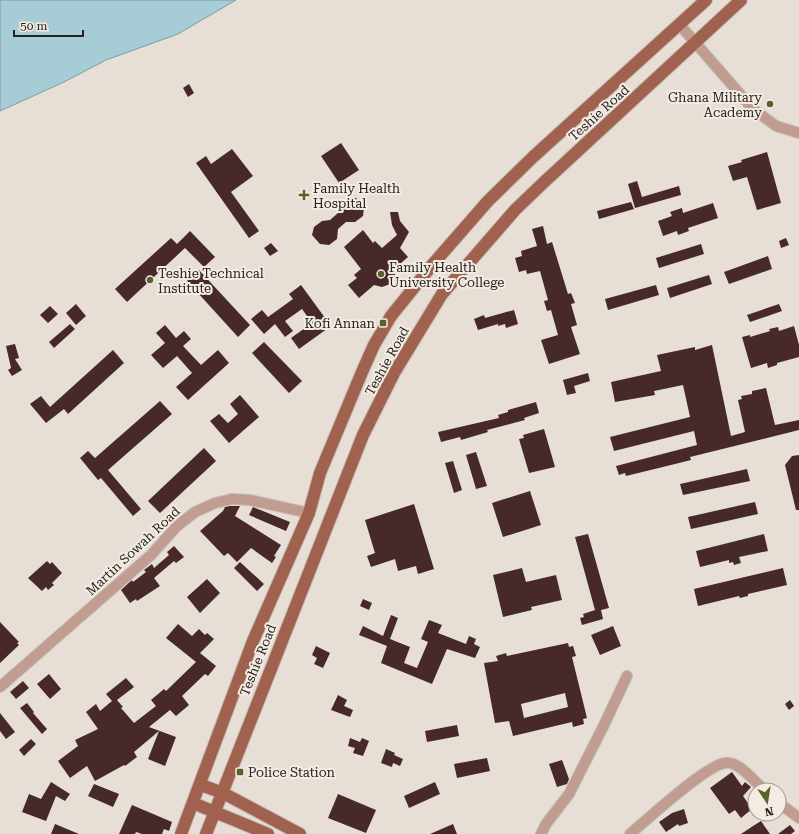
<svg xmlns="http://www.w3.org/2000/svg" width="799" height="834" font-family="'Roboto Serif',serif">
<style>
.water{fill:#a6cdd6;stroke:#809aa0}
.building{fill:#462928;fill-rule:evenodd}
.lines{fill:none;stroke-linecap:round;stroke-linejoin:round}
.minor-casing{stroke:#c4bdb5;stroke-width:12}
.major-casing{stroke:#c4bdb5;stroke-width:14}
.minor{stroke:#c09c91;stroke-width:10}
.major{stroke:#a0614e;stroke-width:12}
.poi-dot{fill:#5c602d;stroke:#f4ece3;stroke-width:1.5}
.labels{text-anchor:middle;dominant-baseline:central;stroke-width:4;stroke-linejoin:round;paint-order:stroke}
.poi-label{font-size:13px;fill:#272421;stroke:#f4ece3;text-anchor:start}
.street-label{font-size:13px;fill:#272421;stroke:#f4ece3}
</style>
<rect width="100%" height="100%" fill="#e7dfd6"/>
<path class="water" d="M0 0H236L178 34 106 60 64 82 0 111Z"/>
<path class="building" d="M189 84 194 93 188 97 183 88Z
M341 143 359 170 339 183 321 156Z
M232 149 253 176 231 192 259 231 249 238 196 163 206 156 211 164Z
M767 152 781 203 757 210 747 177 733 181 728 166 742 162 741 160Z
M637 181 642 197 679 186 681 195 635 208 628 184Z
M356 198 364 207 363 216 355 222H346L338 229 337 239 329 245 320 244 312 235 314 227 322 221 330 220 338 213 340 205 347 199Z
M631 202 634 209 599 219 597 211Z
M713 203 718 218 688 228 689 231 678 235 677 231 663 236 658 221 672 216 670 212 682 208 683 213Z
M390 212H398L400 221 409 232 400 248 408 257 394 269 395 276 390 284 382 287 374 285 359 298 348 285 357 278 354 275 361 269 344 247 363 230 373 243 375 241 382 248 397 235 392 225Z
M543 226 547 244 552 242 568 294 571 293 575 303 571 304 577 325 571 327 580 354 549 364 541 340 558 335 551 310 547 311 544 301 548 300 540 271 527 274 526 270 519 272 515 258 522 256 521 251 537 246 532 229Z
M190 231 215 257 204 267 185 248 127 302 115 289 171 238 177 244Z
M786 238 789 245 781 248 779 241Z
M271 243 278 251 270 256 264 248Z
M701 244 704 254 659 268 656 258Z
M768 256 772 269 729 284 724 272Z
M199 270 250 325 238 337 187 281Z
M709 275 712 284 670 298 667 288Z
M301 285 331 326 299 349 291 338 312 323 302 309 285 321 293 331 285 337 275 324 264 334 251 319 262 310 268 317 293 299 289 294Z
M656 285 659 295 608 310 605 299Z
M76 304 86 316 76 325 66 313Z
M779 304 782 311 750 322 747 315Z
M50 306 58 314 48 323 40 315Z
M514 310 518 324 506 328 505 324 498 326V324L478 330 474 319 484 315 485 318Z
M70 324 75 329 54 348 49 342Z
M165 325 176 338 184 331 191 339 183 346 201 365 218 350 229 363 188 400 176 387 192 373 177 356 163 368 151 355 165 343 156 333Z
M794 326 799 345V357L777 363V365L768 368 767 363 751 368 742 337 750 335V337L770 331 769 329 778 327 779 331Z
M264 342 302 381 289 393 252 353Z
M15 344 19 358 15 359 22 370 12 376 8 370 11 368 6 346Z
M712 345 731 436 745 432 738 400 742 399 741 396 752 394V391L766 388 775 425 799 420V430L690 457 691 460 675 464 626 476 625 473 619 475 616 466 697 445 694 431 614 451 610 437 690 417 683 385 654 391 655 395 615 402 611 382 661 371 657 355 695 347V350Z
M113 350 124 363 68 414 64 409 46 423 30 404 41 396 50 407Z
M588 373 590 381 574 386 576 393 567 395 563 380Z
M240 395 259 417 229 443 210 421 219 414 228 423 238 414 230 404Z
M160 401 172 414 108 470 141 509 133 516 101 478 98 480 80 458 88 451 95 458Z
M536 402 539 413 524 418 525 420 487 430 488 432 461 440 460 437 441 442 438 432 499 418 498 415 508 412V410Z
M544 429 555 467 529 473 519 439 524 438 523 435Z
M204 448 216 461 160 513 148 501Z
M476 452 487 486 476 489 466 455Z
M799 455V510H796L785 465 792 456Z
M453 461 462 490 454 493 445 463Z
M747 469 750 481 683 495 680 484Z
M530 491 541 525 503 537 492 503Z
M755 502 758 514 691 529 688 517Z
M414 504 434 569 418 574 416 566 398 571 395 559 371 567 367 556 375 553 365 520Z
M230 506H240L235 516 281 545 274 556 276 557 272 563 251 548 237 562 228 553 224 556 200 531 223 511 225 507Z
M253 507 290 522 286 531 249 515Z
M588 534 609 608 601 610 603 619 582 625 580 618 584 617 583 614 595 610 575 537Z
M764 534 768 551 739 557 741 563 734 565 733 562 729 563V560L700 567 696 551Z
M174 546 184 557 176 563 174 561 154 578 160 586 137 601 136 599 130 603 121 590 132 580 133 582 146 572 144 570 152 564 154 568 169 555 167 552Z
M47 561 50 564 52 562 62 573 52 583 54 585 48 590 46 587 42 591 28 578Z
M240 562 264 584 257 591 234 568Z
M522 568 526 582 556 575 562 600 531 607 532 610 503 617 493 575Z
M783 568 787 585 748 594V596L740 598 739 596 698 606 694 589Z
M207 579 220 593 200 613 187 597Z
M363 599 372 603 369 610 360 606Z
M391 615 398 618 390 639 410 647 404 663 417 668 428 642 421 639 429 620 442 625 438 633 466 644 469 636 476 639 474 644 480 647 475 658 447 649 432 684 381 663 387 646 359 635 363 626 383 636Z
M0 622 19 642 17 643 19 645 0 663Z
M178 624 192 636 199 629 205 635 207 633 214 639 200 653 216 666 208 676 205 674 182 696 189 705 176 716 170 710 149 727 176 737 165 766 148 759 159 731 134 752 137 757 125 766 124 765 95 781 87 766 70 778 58 761 78 746 75 740 98 729 86 712 96 704 100 711 112 701 106 694 126 678 134 687 117 700 123 707 121 708 134 723 156 706 151 700 164 689 166 691 196 662 166 638Z
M613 626 621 646 600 655 591 635Z
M568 643 569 647 573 646 576 656 572 657 587 718 583 719 584 724 573 727 572 722 513 736 509 721 495 723 484 663 498 661 496 656 506 653 507 656ZM565 693 568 707 524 718 521 704Z
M316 646 330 653 323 668 314 664 317 658 312 655Z
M49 674 61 689 50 699 37 684Z
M23 681 29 688 16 699 10 692Z
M338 695 347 700 344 706 353 710 350 717 331 710Z
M790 700 794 706 789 710 785 704Z
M27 703 34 712 33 713 47 729 42 734 20 708Z
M0 713 15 732 6 739 0 731Z
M457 725 459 736 427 742 425 731Z
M350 738 360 742 362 738 369 741 363 756 353 753 355 748 348 746Z
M31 739 36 744 24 756 19 750Z
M386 749 395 753 394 755 403 759 400 766 393 763 392 767 381 763Z
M487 758 490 771 457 778 454 764Z
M562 760 569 779 567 784 557 787 549 764Z
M732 772 742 786 745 782 751 787 743 796 752 809 741 818 735 810 729 814 710 788Z
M51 782 70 794 65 801 56 796 46 821 22 812 29 794 41 799Z
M435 782 440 794 409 808 404 796Z
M94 784 119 794 113 807 88 796Z
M338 794 376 810 366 833 328 818Z
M132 805 172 822 169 831 164 829 162 834H142L136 832 135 834H119Z
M684 809 688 823 679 826 678 824 666 832 659 822 672 813Z
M761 821 770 834H741L753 826Z
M55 824 79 834H51Z
M453 824 457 834H430Z
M790 825 795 831 791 834H778Z"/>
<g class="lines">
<g class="minor-casing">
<path id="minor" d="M679 24 753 109 776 126 799 133
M0 687 151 555 177 526 195 512 215 503 232 499 250 500 309 513
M779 803 799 818
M541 834 546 824 569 794 604 725 627 676
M630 834C648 819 706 765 725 763 739 761 755 782 764 790"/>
</g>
<g class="major-casing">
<path id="major" d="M201 785 223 793 300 834
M193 803 268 834
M181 834 253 641 309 513 320 473 362 372 374 345 391 316 433 264 488 201 533 157 706 0
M206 834 363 435 394 373 442 294 515 210 542 184 741 0"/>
</g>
<use href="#minor" class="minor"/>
<use href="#major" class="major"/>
</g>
<g class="poi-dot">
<circle cx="770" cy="104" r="4"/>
<path d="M302 189h4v4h4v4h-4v4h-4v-4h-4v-4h4z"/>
<circle cx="381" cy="274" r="4"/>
<circle cx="150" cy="280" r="4"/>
<rect x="379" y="319" width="8" height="8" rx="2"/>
<rect x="236" y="768" width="8" height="8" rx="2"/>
</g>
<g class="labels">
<g class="poi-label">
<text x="762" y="97" text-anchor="end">Ghana Military<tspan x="762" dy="15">Academy</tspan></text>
<text x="313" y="188">Family Health<tspan x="313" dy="15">Hospital</tspan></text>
<text x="389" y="267">Family Health<tspan x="389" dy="15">University College</tspan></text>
<text x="158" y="273">Teshie Technical<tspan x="158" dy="15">Institute</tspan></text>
<text x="375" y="323" text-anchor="end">Kofi Annan</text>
<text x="248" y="772">Police Station</text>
</g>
<g class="street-label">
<text transform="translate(599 113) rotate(-42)">Teshie Road</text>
<text transform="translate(387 361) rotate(-61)">Teshie Road</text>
<text transform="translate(133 551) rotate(-43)">Martin Sowah Road</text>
<text transform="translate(258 660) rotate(-68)">Teshie Road</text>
</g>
</g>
<g transform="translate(767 802) rotate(168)"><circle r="19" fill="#f4ece3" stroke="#a29c95"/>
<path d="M0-3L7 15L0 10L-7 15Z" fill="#5c602d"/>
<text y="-6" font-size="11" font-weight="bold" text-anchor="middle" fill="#272421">N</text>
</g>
<path d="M14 30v6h69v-6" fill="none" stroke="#272421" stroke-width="2"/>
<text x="20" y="30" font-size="12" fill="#272421" stroke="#f4ece3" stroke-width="3" paint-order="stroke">50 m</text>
</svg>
